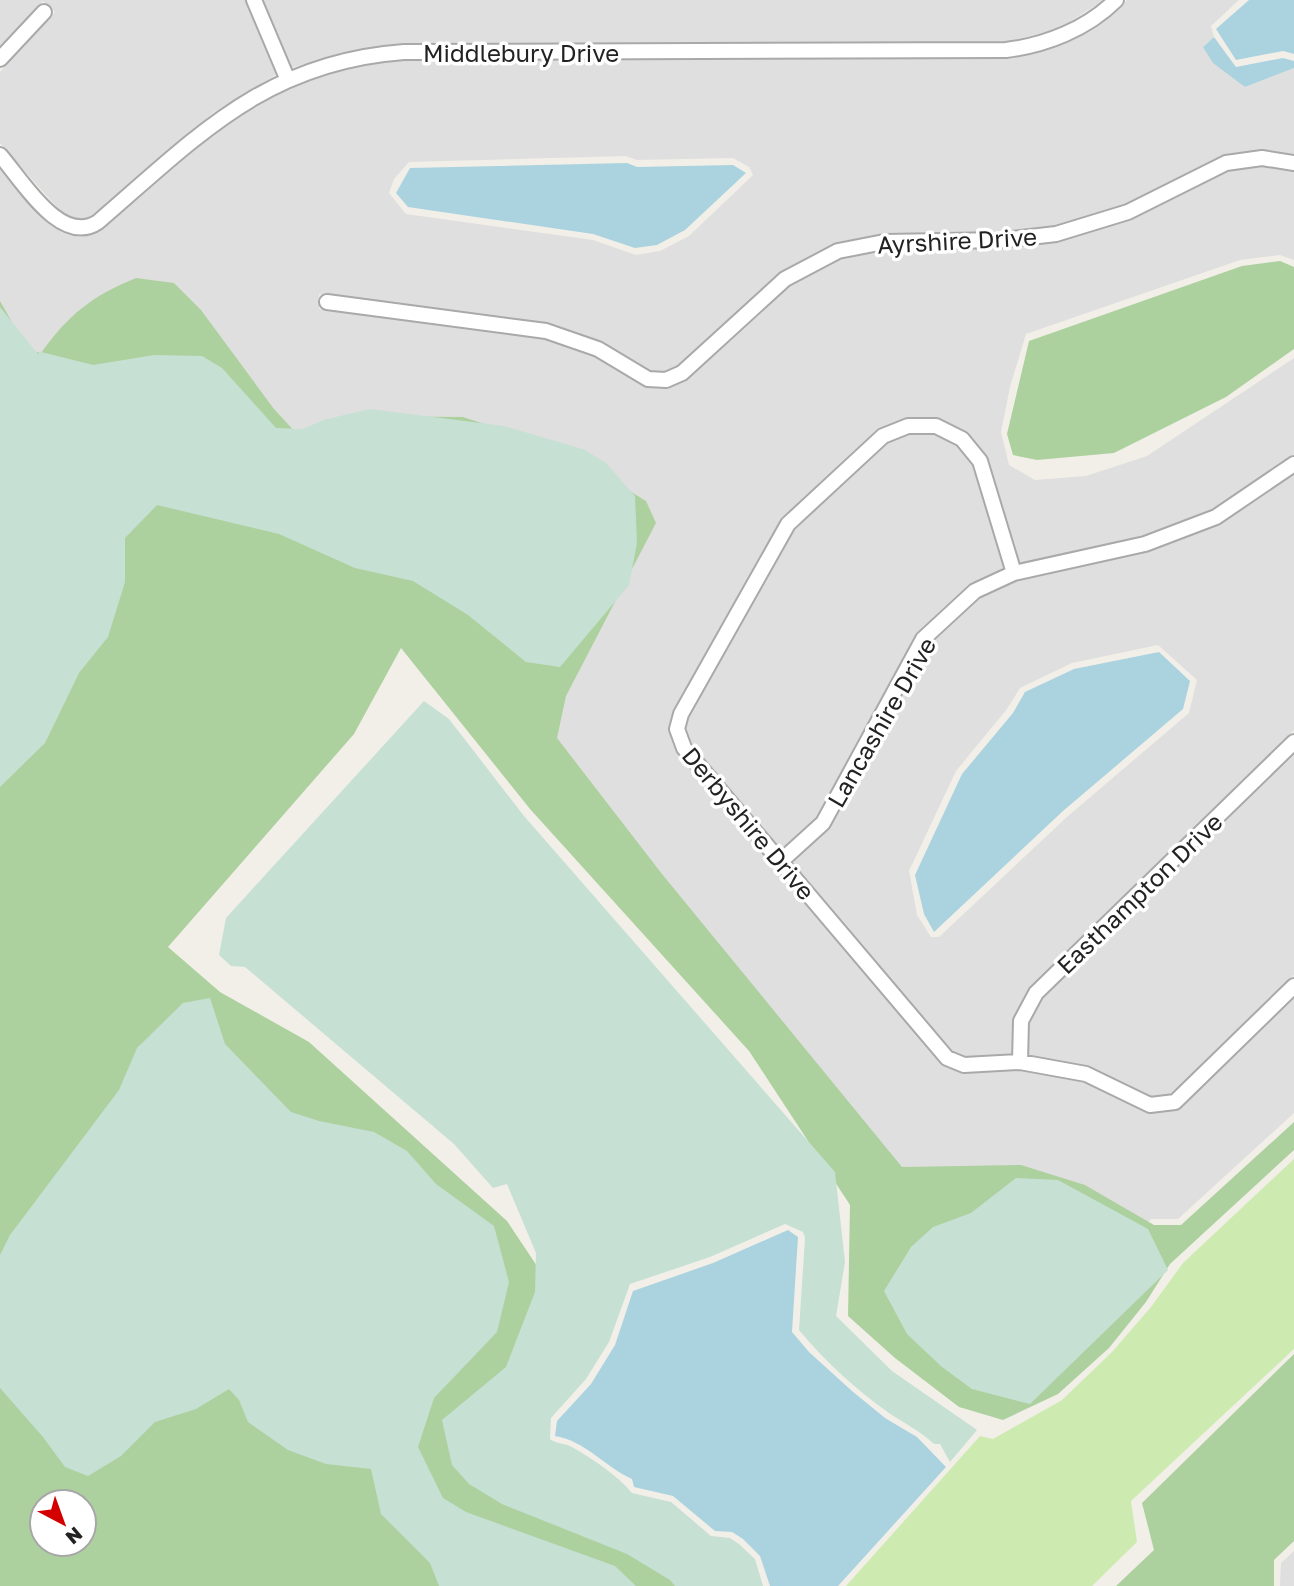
<svg xmlns="http://www.w3.org/2000/svg" width="1294" height="1586" font-family="'Golos Text',sans-serif">
<style>
.residential{fill:#e0dfdf;fill-rule:evenodd}
.grass{fill:#cdebb0}
.forest{fill:#add19e;fill-rule:evenodd}
.wetland{fill:#c6e0d4}
.water{fill:#aad3df}
.lines{fill:none;stroke-linecap:round;stroke-linejoin:round}
.minor-casing{stroke:#a9a9a9;stroke-width:18}
.minor{stroke:#fff;stroke-width:14}
.labels{text-anchor:middle;dominant-baseline:central;stroke-width:7;stroke-linejoin:round;paint-order:stroke}
.street-label{font-size:24px;fill:#222;stroke:#fff}
</style>
<rect width="100%" height="100%" fill="#f2efe9"/>
<path class="residential" d="M0 0H246L277 74 214 112 93 215 86 220 67 219 0 143V72L55 12 43 1 0 47Z
M262 0H1104L1058 29 1005 42 402 44 344 52 291 68Z
M1127 0H1239L1211 26 1214 37 1203 47 1245 87 1294 68V155L1260 150 1222 156 1124 205 1054 226 1002 232 883 234 835 243 779 273 677 366 664 372 649 371 600 341 546 323 319 294V309L545 339 595 356 644 385 669 387 688 379 790 286 841 258 885 249 1005 248 1059 241 1132 220 1229 171 1263 166 1294 171V260L1280 255 1240 260 1026 334 1010 387 1001 432 1009 465 1035 480 1086 476 1147 456 1294 358V454L1269 474 1212 509 1142 537 1019 564 988 459 968 435 935 418H907L880 429 782 520 674 709 670 731 678 753 945 1066 965 1073 1020 1070 1085 1082 1148 1112 1177 1110 1294 998V1113L1178 1219H1151L1147 1223 948 1221 373 618 583 449 541 438 323 420 302 429 276 428 38 355 0 307V166L46 220 63 233 80 237 94 234 104 228 224 125 257 103 291 86 349 67 405 60 1007 58 1067 43 1101 24ZM625 156 637 160 733 158 749 167 753 175 689 236 660 251 636 255 593 240 406 214 389 193 394 179 409 162Z
M910 434H935L958 445 973 464 1005 568 971 583 916 634 816 818 780 850 690 745 685 729 688 718 795 529 888 443Z
M1294 475V730L1030 987 1014 1017 1012 1054 964 1057 952 1052 791 863 829 828 929 644 980 597 1017 581 1148 552 1220 524ZM1158 645 1197 680 1189 713 1068 816 939 937H931L917 915 909 871 956 771 1007 709 1020 688 1072 663Z
M1294 753V975L1171 1094 1151 1097 1089 1067 1028 1055 1029 1024 1042 998Z
M1294 1551V1586H1280L1281 1563Z"/>
<path class="grass" d="M1294 1159V1349L1131 1501 1137 1542 1092 1586H846L980 1436 993 1439 1062 1400 1112 1352 1151 1307 1183 1263Z"/>
<path class="forest" d="M1280 261 1294 267V349L1226 397 1114 453 1037 460 1013 455 1007 434 1029 341 1242 266Z
M136 278 174 283 201 310 274 409 297 434 348 416 463 417 559 448 646 501 656 523 566 696 557 738 662 874 902 1167 1021 1165 1085 1185 1154 1225H1181L1294 1122V1150L1170 1264 1146 1302 1109 1348 1058 1394 1003 1420 959 1407 895 1358 848 1316 850 1205 749 1051 530 809 401 648 354 734 168 947 220 992 309 1042 507 1221 539 1269 545 1332 508 1400 616 1544 675 1580 678 1586H0V301L12 322 16 348 41 353C69 314 92 296 136 278ZM42 1502H84V1544H42Z
M1294 1354V1541L1274 1560V1586H1116L1154 1550 1142 1503Z"/>
<path class="wetland" d="M0 307 38 354 41 352 93 365 154 355 202 356 222 368 276 428 302 429 323 420 370 409 504 426 583 449 606 463 635 496 637 543 629 585 560 667 526 662 468 615 413 581 355 568 279 534 157 505 125 538V582L108 637 79 673 45 743 0 787Z
M424 701 449 719 524 816 835 1172 845 1262 836 1316 892 1371 977 1430 950 1462 940 1444H934C920 1431 904 1423 889 1413 856 1390 824 1360 799 1330L805 1238 803 1232 785 1224 710 1257 630 1284 609 1342 586 1379 551 1418 550 1439C556 1444 563 1443 570 1446 592 1458 617 1475 632 1493L671 1502 711 1536 730 1538 739 1544 755 1559 763 1586H675L670 1580 627 1554 502 1504 469 1484 452 1465 442 1420 506 1367 535 1292 536 1253 507 1184 493 1188 454 1144 245 967 231 966 219 955 226 918Z
M210 998 225 1044 291 1112 319 1121 374 1132 407 1151 436 1184 494 1226 509 1282 497 1332 434 1398 418 1447 443 1498 466 1512 615 1566 636 1586H439L430 1563 381 1514 371 1469 326 1464 288 1450 248 1422 239 1400 229 1389 196 1409 155 1422 121 1456 88 1476 65 1467 43 1437 0 1388V1255L10 1235 119 1090 137 1048 183 1003Z
M1016 1178 1058 1180 1148 1229 1168 1270 1030 1404 972 1389 942 1367 907 1334 884 1291 911 1247 933 1227 971 1213Z"/>
<path class="water" d="M1249 0H1294V54L1283 51 1236 60 1216 29Z
M1214 37 1236 67 1283 58 1294 61V68L1245 87 1213 63 1203 47Z
M627 163 637 167 733 165 746 173 685 230 657 245 635 248 593 234 408 207 396 193 410 168Z
M1159 652 1190 681 1183 709 1063 811 934 932 924 914 915 875 962 774 1013 713 1025 692 1074 669Z
M788 1230 798 1237 792 1332 809 1352 852 1391 885 1418 917 1437 946 1467 838 1586H770L760 1556 743 1539 732 1532 715 1531 673 1496 634 1487 632 1479C605 1467 586 1441 555 1436L557 1421 591 1384 615 1345 633 1291 713 1263Z"/>
<g class="lines">
<g class="minor-casing">
<path id="minor" d="M254 0 287 78
M0 59 44 12
M0 155C22 180 61 247 98 222 197 137 265 62 404 52L1006 50C1046 45 1087 29 1116 0
M327 302 546 331 598 349 648 379 666 380 682 373 785 279 838 251 884 242 1004 240 1056 234 1128 212 1226 163 1262 158 1294 163
M1014 573 980 461 962 439 936 426H908L883 436 788 524 681 714 677 729 684 748 947 1058 964 1065 1020 1062 1086 1074 1150 1105 1175 1102 1294 986
M780 862 823 823 923 639 975 591 1014 573 1145 544 1216 517 1294 464
M1020 1062 1021 1021 1036 993 1294 742"/>
</g>
<use href="#minor" class="minor"/>
</g>
<g class="labels">
<g class="street-label">
<text x="521" y="52">Middlebury Drive</text>
<text transform="translate(957 240) rotate(-3)">Ayrshire Drive</text>
<text transform="translate(881 722) rotate(-60)">Lancashire Drive</text>
<text transform="translate(749 823) rotate(50)">Derbyshire Drive</text>
<text transform="translate(1139 893) rotate(-44)">Easthampton Drive</text>
</g>
</g>
<g transform="translate(63 1523) rotate(139)"><circle r="33" fill="#ffffff" stroke="#a7a7a7" stroke-width="2"/>
<path d="M0-5L12 26L0 18L-12 26Z" fill="#d40000"/>
<text y="-10" font-size="19" font-weight="bold" text-anchor="middle" fill="#222222">N</text>
</g>
</svg>
